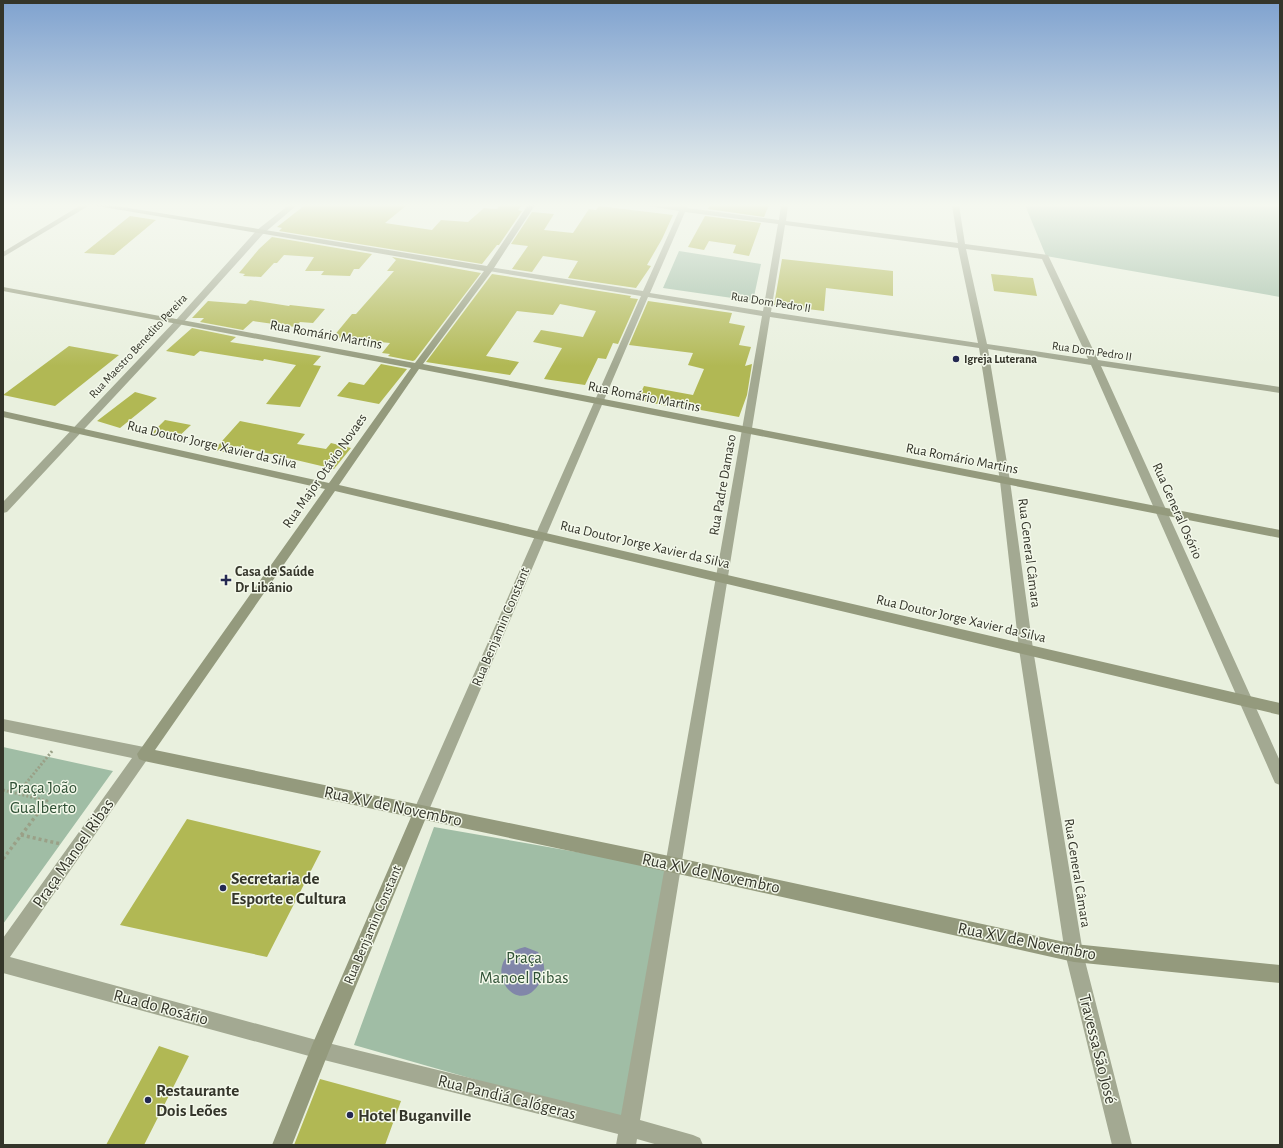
<svg xmlns="http://www.w3.org/2000/svg" width="1283" height="1148" font-family="'Alegreya Sans',sans-serif">
<style>
.green{fill:#a0bda5}
.water{fill:#8186a9}
.building{fill:#b1b854}
.lines{fill:none;stroke-linecap:round;stroke-linejoin:round}
.path-far1{stroke:#9aa087;stroke-width:3;stroke-dasharray:2 2;stroke-linecap:butt}
.path{stroke:#9aa087;stroke-width:3.5;stroke-dasharray:3 3;stroke-linecap:butt}
.street{fill:#a3a992;fill-rule:evenodd}
.secondary{fill:#949a7d;fill-rule:evenodd}
.poi-dot{fill:#242952;stroke:#f3f8ea;stroke-width:1.5}
.labels{text-anchor:middle;dominant-baseline:central;stroke-width:3;stroke-linejoin:round;paint-order:stroke}
.far-street-label{font-size:12px;fill:#34352a;stroke:#f3f8ea}
.far-poi-label{font-size:12px;font-weight:bold;fill:#34352a;stroke:#f3f8ea;text-anchor:start}
.street-label{font-size:14px;fill:#34352a;stroke:#f3f8ea}
.poi-label{font-size:14px;font-weight:bold;fill:#34352a;stroke:#f3f8ea;text-anchor:start}
.near-park-label{font-size:17px;fill:#305136;stroke:#f3f8ea}
.near-street-label{font-size:17px;fill:#34352a;stroke:#f3f8ea}
.near-poi-label{font-size:17px;font-weight:bold;fill:#34352a;stroke:#f3f8ea;text-anchor:start}
</style>
<rect width="100%" height="100%" fill="#e9f0de"/>
<path class="green" d="M1025 205H1280V297L1046 256Z
M679 251 761 264 753 301 663 288Z
M3 747 113 771 3 924Z
M434 827 668 868 624 1122 354 1045Z"/>
<path class="water" d="M525 947 538 952C544 961 547 971 541 981 516 1025 475 958 525 947Z"/>
<path class="building" d="M305 205H407L385 223 432 230 441 220 468 222 484 208 497 209 500 205H522L518 210 522 211 499 245H497L482 264 279 231 282 228 277 227Z
M710 205H769L764 217 708 209Z
M599 206 673 215 662 239 647 265 651 266 636 288 568 278 578 261 543 256 532 272 512 269 528 246 511 244 532 212 554 214 544 230 573 233 589 209 596 210Z
M130 216 156 220 114 255 84 253Z
M705 216 761 223 749 256 733 253 736 245 709 241 704 250 688 247Z
M272 237 372 254 359 269H354L350 276 321 275 324 271H305L314 257 284 255 277 263H274L261 277 243 276 245 274 239 273 259 249Z
M392 257 481 273 415 360 413 361 388 356 390 354 382 353 390 343 333 337 352 314H356L394 271H387L396 260Z
M782 259 893 271V296L826 288 824 311 774 305Z
M492 274 631 296 630 298 638 299 618 344 613 343 606 359 598 358 585 385 544 379 562 348 533 342 541 330 583 337 596 311 560 304 553 315 517 311 486 356 519 362 510 375 426 362Z
M991 274 1033 278 1037 296 994 291Z
M250 300 289 306 290 305 325 309 313 323 300 322 295 327 253 321 243 330 200 322 204 318H192L208 301 246 304Z
M648 301 732 313 729 323 745 326 739 345 751 347 745 366 752 364 747 395 739 417 679 406 678 408 637 400 644 386 693 395 704 369 688 365 693 353 629 345Z
M192 328 236 337 230 342 321 356 313 365 321 366 300 407 266 404 296 365 264 359 263 361 200 351 194 356 166 351Z
M69 346 119 355 55 406 3 395Z
M381 364 407 369 379 404 337 396 349 382 364 385Z
M135 392 157 398 120 428 97 421Z
M165 420 191 425 176 439 151 434Z
M240 421 305 434 297 444 326 449 331 443 351 448 334 469 237 446 231 453 214 450Z
M187 819 321 851 267 957 120 925Z
M159 1046 189 1056 144 1145H106Z
M320 1079 401 1101 385 1145H294Z"/>
<g class="lines">
<path class="path-far1" d="M3 790 47 801 37 814
M18 793 53 750"/>
<path class="path" d="M21 835 61 844
M3 859 38 813"/>
<path class="street" d="M81 205H90L3 257V252Z
M289 205H297L263 234 182 324 7 512 3 513V502L176 320 257 230Z
M643 205 680 207 681 205H688L687 208 779 220 781 205H788L786 221 958 243 952 205H959L965 244 1048 255 1098 360 1280 387V393L1101 366 1280 761V785L1275 783 1091 365 988 349 1010 481 1033 649 1083 953 1132 1145H1112L1065 953 1019 649 1000 481 979 348 770 317 640 1120 693 1135 700 1138 703 1145H658L637 1139 636 1145H616L618 1134 320 1059 3 973V938L132 758 3 731V719L144 747 149 749 151 754 10 957 320 1041 621 1115 762 316 648 297 426 817 421 820 416 817 413 812 641 296 489 271 485 269 489 267 643 291 679 211ZM685 212 778 224 763 311 650 293ZM785 225 958 248 978 343 771 312ZM966 249 1042 259 1088 359 987 344Z"/>
<path class="secondary" d="M91 205H110L487 266 528 205H535L492 271 423 364 1280 530V538L419 369 339 485 1280 703V715L335 491 155 750 674 857 1074 944 1280 965V983L1074 962 674 873 425 820 329 1051 292 1145H272L313 1043 411 817 144 761 139 759 137 754 325 489 3 417V411L329 483 411 368 3 291V287L415 363 484 271Z"/>
</g>
<linearGradient id="sky" x2="0" y2="1"><stop stop-color="#7fa2cf"/><stop offset="0.56" stop-color="#f5f8f0"/><stop offset="1" stop-color="#f5f8f0" stop-opacity="0"/></linearGradient>
<rect width="1283" height="366" fill="url(#sky)"/>
<g class="poi-dot">
<circle cx="956" cy="359" r="4"/>
<path d="M224 574h4v4h4v4h-4v4h-4v-4h-4v-4h4z"/>
<circle cx="223" cy="888" r="4"/>
<circle cx="148" cy="1100" r="4"/>
<circle cx="350" cy="1115" r="4"/>
</g>
<g class="labels">
<g class="far-street-label">
<text transform="translate(771 302) rotate(9)">Rua Dom Pedro II</text>
<text transform="translate(138 346) rotate(-47)">Rua Maestro Benedito Pereira</text>
<text transform="translate(1092 351) rotate(8)">Rua Dom Pedro II</text>
</g>
<g class="far-poi-label">
<text x="964" y="359">Igreja Luterana</text>
</g>
<g class="street-label">
<text transform="translate(326 335) rotate(10)">Rua Romário Martins</text>
<text transform="translate(644 397) rotate(11)">Rua Romário Martins</text>
<text transform="translate(212 445) rotate(13)">Rua Doutor Jorge Xavier da Silva</text>
<text transform="translate(962 459) rotate(11)">Rua Romário Martins</text>
<text transform="translate(325 471) rotate(-55)">Rua Major Otávio Novaes</text>
<text transform="translate(723 485) rotate(-80)">Rua Padre Damaso</text>
<text transform="translate(1177 511) rotate(66)">Rua General Osório</text>
<text transform="translate(645 545) rotate(13)">Rua Doutor Jorge Xavier da Silva</text>
<text transform="translate(1029 553) rotate(83)">Rua General Câmara</text>
<text transform="translate(961 619) rotate(13)">Rua Doutor Jorge Xavier da Silva</text>
<text transform="translate(501 627) rotate(-67)">Rua Benjamin Constant</text>
<text transform="translate(1077 873) rotate(81)">Rua General Câmara</text>
<text transform="translate(373 925) rotate(-67)">Rua Benjamin Constant</text>
</g>
<g class="poi-label">
<text x="235" y="572">Casa de Saúde<tspan x="235" dy="16">Dr Libânio</tspan></text>
</g>
<g class="near-park-label">
<text x="43" y="787">Praça João<tspan x="43" dy="20">Gualberto</tspan></text>
<text x="524" y="957">Praça<tspan x="524" dy="20">Manoel Ribas</tspan></text>
</g>
<g class="near-street-label">
<text transform="translate(393 806) rotate(12)">Rua XV de Novembro</text>
<text transform="translate(73 853) rotate(-55)">Praça Manoel Ribas</text>
<text transform="translate(711 873) rotate(12)">Rua XV de Novembro</text>
<text transform="translate(1027 941) rotate(11)">Rua XV de Novembro</text>
<text transform="translate(161 1007) rotate(15)">Rua do Rosário</text>
<text transform="translate(1098 1049) rotate(76)">Travessa São José</text>
<text transform="translate(507 1097) rotate(14)">Rua Pandiá Calógeras</text>
</g>
<g class="near-poi-label">
<text x="231" y="878">Secretaria de<tspan x="231" dy="20">Esporte e Cultura</tspan></text>
<text x="156" y="1090">Restaurante<tspan x="156" dy="20">Dois Leões</tspan></text>
<text x="358" y="1115">Hotel Buganville</text>
</g>
</g>
<rect width="1283" height="1148" fill="none" stroke="#34352a" stroke-width="8"/>
</svg>
